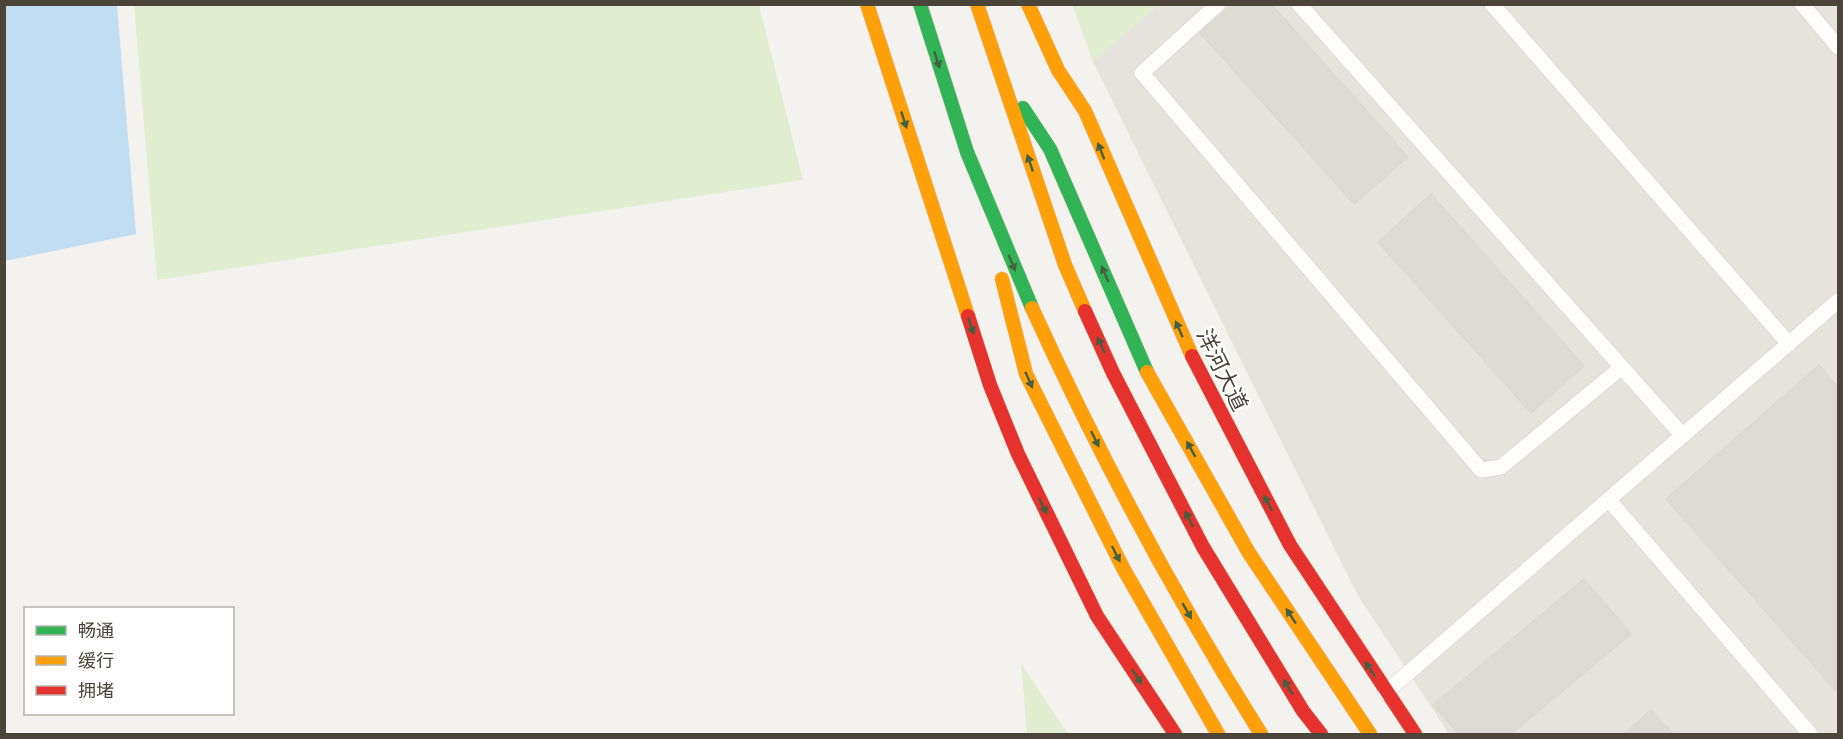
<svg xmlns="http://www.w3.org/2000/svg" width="1843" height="739" font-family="Cabin,'Noto Sans SC',sans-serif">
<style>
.industrial{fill:#e6e2de}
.green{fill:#e1eecf}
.parking{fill:#e6e3df}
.water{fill:#c0ddf1}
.building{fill:#dedbd6;stroke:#dcd9d4;stroke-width:1.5}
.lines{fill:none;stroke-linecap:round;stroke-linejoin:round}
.lane-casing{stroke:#d2d0cb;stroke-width:16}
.fast-casing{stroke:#d6cebb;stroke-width:15}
.slow-casing{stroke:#d6cebb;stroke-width:15}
.jam-casing{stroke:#d6cebb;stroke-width:15}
.lane{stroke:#fdfdfc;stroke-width:15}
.fast{stroke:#30b455;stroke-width:14}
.slow{stroke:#ff9f0a;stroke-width:14}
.jam{stroke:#e5322d;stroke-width:14}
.oneway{fill:#446040}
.labels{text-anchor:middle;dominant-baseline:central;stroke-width:4.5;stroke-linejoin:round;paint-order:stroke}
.street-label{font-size:22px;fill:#4b4439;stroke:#fff}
</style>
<rect width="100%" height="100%" fill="#f4f2ee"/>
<path class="industrial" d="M1073 5H1838V734H1449L1357 594 1093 62Z"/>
<path class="green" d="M1073 4H1159V5L1093 62Z
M134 5H759L803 180 157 280Z
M1021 663 1068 734H1027Z"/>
<path class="parking" d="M1337 5H1437L1732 345 1674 395Z
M1549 5H1745L1838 114V247L1792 287Z"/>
<path class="water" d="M5 4 117 5 136 234 5 261Z"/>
<path class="building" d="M1233 4H1271L1408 157 1354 204 1200 33Z
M1431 194 1584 366 1531 413 1378 242Z
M1819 365 1838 387V693L1666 499Z
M1584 579 1631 634 1511 734H1459L1433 705Z
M1651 710 1673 734H1624Z"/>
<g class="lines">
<g class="lane-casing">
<path id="lane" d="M1218 4 1142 73 1481 470 1501 467 1622 367
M1299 4 1683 436
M1492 4 1789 344
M1802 4 1838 47
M1609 500 1810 734
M1385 693 1838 301"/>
</g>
<g class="fast-casing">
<path id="fast" d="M920 4 967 152 1032 308
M1023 108 1050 149 1147 372"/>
</g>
<g class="slow-casing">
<path id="slow" d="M867 4 968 316
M977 4 1065 265 1085 311
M1028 4 1058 70 1085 111 1192 356
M1002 279 1026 374 1123 568 1218 734
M1032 308C1099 455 1175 597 1261 734
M1147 372 1249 553 1370 734"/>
</g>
<g class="jam-casing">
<path id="jam" d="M1085 311 1113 373 1203 547 1303 711 1321 734
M968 316 990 385 1018 454 1097 616 1175 734
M1192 356 1290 545 1415 734"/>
</g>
<use href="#lane" class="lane"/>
<use href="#fast" class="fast"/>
<use href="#slow" class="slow"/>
<use href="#jam" class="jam"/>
</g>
<defs><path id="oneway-solid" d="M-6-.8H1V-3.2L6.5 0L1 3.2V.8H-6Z" transform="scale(1.5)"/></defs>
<g class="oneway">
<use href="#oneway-solid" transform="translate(937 60) rotate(72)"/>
<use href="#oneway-solid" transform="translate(904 120) rotate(72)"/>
<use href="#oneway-solid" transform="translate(1101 151) rotate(-112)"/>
<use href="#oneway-solid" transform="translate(1030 163) rotate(-109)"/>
<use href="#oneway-solid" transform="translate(1012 263) rotate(67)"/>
<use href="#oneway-solid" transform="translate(1105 274) rotate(-114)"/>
<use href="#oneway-solid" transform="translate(971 326) rotate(72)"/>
<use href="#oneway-solid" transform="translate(1179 329) rotate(-114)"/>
<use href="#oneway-solid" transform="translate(1101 345) rotate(-114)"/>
<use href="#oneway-solid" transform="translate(1029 380) rotate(66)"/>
<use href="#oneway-solid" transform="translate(1095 439) rotate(64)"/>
<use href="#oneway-solid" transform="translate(1191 449) rotate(-119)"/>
<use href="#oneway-solid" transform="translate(1268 503) rotate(-118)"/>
<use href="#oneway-solid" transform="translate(1043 506) rotate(64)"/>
<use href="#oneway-solid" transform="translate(1189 519) rotate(-117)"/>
<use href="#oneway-solid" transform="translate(1116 554) rotate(63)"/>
<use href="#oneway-solid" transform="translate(1187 611) rotate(60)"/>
<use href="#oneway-solid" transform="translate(1291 616) rotate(-123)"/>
<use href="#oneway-solid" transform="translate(1370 669) rotate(-123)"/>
<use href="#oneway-solid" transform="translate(1137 677) rotate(57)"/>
<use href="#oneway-solid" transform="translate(1288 687) rotate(-121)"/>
</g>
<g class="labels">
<g class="street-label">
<text transform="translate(1222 370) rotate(64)">洋河大道</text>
</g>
</g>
<rect width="1843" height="739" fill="none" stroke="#4b4439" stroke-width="12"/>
<rect x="24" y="607" width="210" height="108" fill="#ffffff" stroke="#b7b4b0" stroke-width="1.5"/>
<rect x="36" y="626" width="30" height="9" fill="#30b455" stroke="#b7b4b0" stroke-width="1.5"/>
<text x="78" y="637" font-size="18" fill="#4b4439">畅通</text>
<rect x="36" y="656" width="30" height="9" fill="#ff9f0a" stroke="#b7b4b0" stroke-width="1.5"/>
<text x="78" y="667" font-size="18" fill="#4b4439">缓行</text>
<rect x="36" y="686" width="30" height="9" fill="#e5322d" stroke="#b7b4b0" stroke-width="1.5"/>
<text x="78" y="697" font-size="18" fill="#4b4439">拥堵</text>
</svg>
